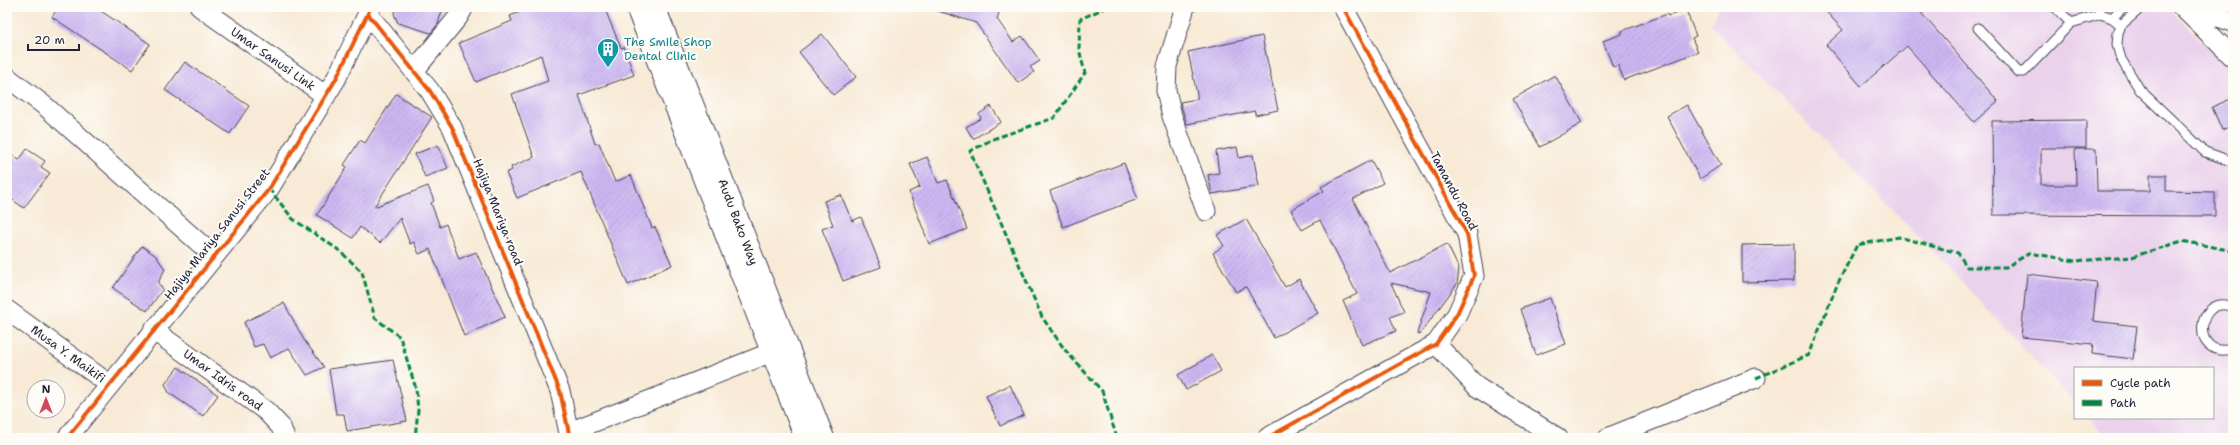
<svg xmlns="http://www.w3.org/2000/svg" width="2240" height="445" font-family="'Shantell Sans',sans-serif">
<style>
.built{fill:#ead1ec}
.building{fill:url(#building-hatch)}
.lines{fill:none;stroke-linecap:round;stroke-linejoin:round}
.lane-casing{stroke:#424052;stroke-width:11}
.street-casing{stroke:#424052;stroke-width:21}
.secondary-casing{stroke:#424052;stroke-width:24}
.lane{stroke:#fff;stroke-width:9}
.street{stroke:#fff;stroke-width:19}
.secondary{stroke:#fff;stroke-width:22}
.quiet{stroke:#00873e;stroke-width:3;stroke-dasharray:6 3;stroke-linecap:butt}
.cycleway-casing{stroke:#fdfcf7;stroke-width:6}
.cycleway{stroke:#e8590c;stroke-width:4}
.labels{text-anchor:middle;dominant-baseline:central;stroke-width:4;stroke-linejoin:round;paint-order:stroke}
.culture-label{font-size:12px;fill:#0d838f;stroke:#fdfcf7;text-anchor:start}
.street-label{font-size:12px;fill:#22223b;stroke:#fdfcf7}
</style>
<defs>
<pattern id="building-hatch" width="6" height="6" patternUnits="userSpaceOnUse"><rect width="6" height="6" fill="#ccb7f2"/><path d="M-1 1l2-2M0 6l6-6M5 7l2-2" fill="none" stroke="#af9dd0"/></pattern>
</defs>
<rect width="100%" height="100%" fill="#fdfcf7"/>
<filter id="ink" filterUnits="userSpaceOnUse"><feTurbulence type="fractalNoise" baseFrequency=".025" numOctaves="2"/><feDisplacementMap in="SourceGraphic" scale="8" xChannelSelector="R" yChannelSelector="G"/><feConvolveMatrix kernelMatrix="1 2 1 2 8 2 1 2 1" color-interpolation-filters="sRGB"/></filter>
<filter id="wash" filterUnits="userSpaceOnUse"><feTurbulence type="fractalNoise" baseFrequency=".012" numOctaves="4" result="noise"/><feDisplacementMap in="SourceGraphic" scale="16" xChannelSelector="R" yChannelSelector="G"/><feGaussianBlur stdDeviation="0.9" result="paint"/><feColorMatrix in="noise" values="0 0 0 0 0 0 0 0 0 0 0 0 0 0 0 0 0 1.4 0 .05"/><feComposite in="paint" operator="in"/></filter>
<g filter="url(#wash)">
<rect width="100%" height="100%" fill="#f8ead6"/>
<path class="built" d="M1718 7H2167L2233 72V438H2109L2088 418H2213V368H2075V404L1952 271 1711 25Z"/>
<g id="blocks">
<path class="building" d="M58 7H95L150 44 132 70 52 17Z
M396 7H443L438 24 431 33 398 23 394 14Z
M532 7H604L621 48 624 47 634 75 579 95 595 144 599 143 615 182 631 175 652 228 655 227 672 265 628 285 581 172 517 198 506 173 512 170 511 167 534 157 512 94 548 81 541 55 476 82 459 43 512 21 510 16Z
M936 7H1001L997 19 1013 42 1022 36 1040 61 1030 67 1034 72 1018 83 976 23 935 10Z
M1822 7H1916L1998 101 1974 122 1907 46 1861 86 1826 45 1843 30Z
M1686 10 1696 36 1692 38 1698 52 1624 80 1618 65 1613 67 1603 41 1622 34V31L1667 14 1668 16Z
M822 34 856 77 833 95 799 52Z
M1262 36 1278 110 1255 115V111L1187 124 1180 102 1197 99V94L1188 52Z
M185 62 249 106 230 134 165 90Z
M1555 75 1582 123 1540 147 1513 99Z
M396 94 432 117 374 207 428 186 434 201 431 203 440 227 446 224 459 259 476 252 505 317 464 336 430 249 419 254 414 242 410 244 400 218 380 243 360 227 353 238 317 215 347 167 344 165 360 140 365 143Z
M2233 98V125L2222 130 2212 107Z
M1687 105 1721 165 1700 179 1667 116Z
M991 106 1001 122 973 139 966 127 981 118 979 114Z
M2086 120V148H2041V185H2076L2075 149H2096L2097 191H2150V175H2166V191L2215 192V216L1993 215 1992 121Z
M438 145 448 168 425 177 415 154Z
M1237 147 1239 158 1253 155 1259 186 1212 194 1208 175 1219 173 1216 151Z
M27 149 45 161 41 167 50 173 24 208 7 196V151L19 160Z
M927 157 938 183 947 180 967 229 929 244 909 192 920 187 910 164Z
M1371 160 1383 183 1353 199 1390 273 1447 244 1459 269 1457 284 1420 334 1417 333 1431 292 1391 283 1404 312 1390 317 1396 331 1362 345 1343 301 1357 294 1320 220 1302 230 1291 210 1324 191 1321 187Z
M1124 163 1138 199 1063 227 1050 191Z
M841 195 852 221 861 217 881 267 843 281 822 229 833 225 824 201Z
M1246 219 1285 287 1299 279 1318 313 1274 338 1246 287 1236 292 1213 253 1224 246 1217 235Z
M1794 244V281L1742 282V245Z
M142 246 156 256 165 269 158 283 163 289 147 311 113 288Z
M2027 274 2097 282 2093 321 2137 326 2133 359 2092 354 2093 344 2021 337Z
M1550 298 1566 344 1536 355 1520 309Z
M284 303 304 340 324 367 307 375 289 348 270 358 263 344 254 347 244 322Z
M1212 355 1221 371 1186 390 1178 375Z
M393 360 407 421 347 431 344 414H336L329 369Z
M178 367 218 395 203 416 169 393 165 384Z
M1010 385 1024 415 1000 426 986 396Z"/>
</g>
</g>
<g filter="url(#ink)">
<use href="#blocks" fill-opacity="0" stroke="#424052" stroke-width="1"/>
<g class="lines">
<g class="lane-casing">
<path id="lane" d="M2055 7 2071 23
M2098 7 2101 14 2112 18 2121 25
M2142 7 2121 25 2118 33 2117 45 2121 59 2140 90 2205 152 2233 162
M2112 18 2123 7
M1978 28 2018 72H2024L2071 23 2101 14
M2233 307C2197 292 2188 360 2233 349"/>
</g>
<g class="street-casing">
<path id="street" d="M200 7 326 96
M1185 7 1167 66 1166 90 1172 116 1206 211
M2182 7 2233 57
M2188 7 2233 22
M368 14 430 91 452 127 560 391 570 438
M414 71 459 16 464 7
M7 77 45 106 214 256
M7 310 109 384
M153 330 266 411 281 427 285 438
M1436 344 1477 387 1558 438
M569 432 772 352
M67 438 269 189 336 79 371 7
M1267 438 1436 344 1457 314 1474 276 1467 234 1343 7
M1607 438 1756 378"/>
</g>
<g class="secondary-casing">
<path id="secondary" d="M637 7 806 438
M654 7 823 438"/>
</g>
<use href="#lane" class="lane"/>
<use href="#street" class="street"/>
<use href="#secondary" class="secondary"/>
<path class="quiet" d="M1107 7 1080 19 1079 49 1085 73 1054 118 993 139 970 151 1042 317 1065 350 1102 391 1117 438
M269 189 293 219 340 251 362 272 375 318 400 337 416 389 418 410 415 438
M1756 378 1809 355 1837 285 1857 245 1899 237 1958 253 1967 267H2006L2030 253 2075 261 2132 257 2182 241 2233 251"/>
<g class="cycleway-casing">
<path id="cycleway" d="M368 14 430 91 452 127 560 391 570 438
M67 438 269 189 336 79 371 7
M1267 438 1436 344 1457 314 1474 276 1467 234 1343 7"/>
</g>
<use href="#cycleway" class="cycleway"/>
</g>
</g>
<defs>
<g id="building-pin" transform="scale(1.15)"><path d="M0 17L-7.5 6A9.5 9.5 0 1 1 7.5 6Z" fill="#0f9aa8" stroke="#fdfcf7"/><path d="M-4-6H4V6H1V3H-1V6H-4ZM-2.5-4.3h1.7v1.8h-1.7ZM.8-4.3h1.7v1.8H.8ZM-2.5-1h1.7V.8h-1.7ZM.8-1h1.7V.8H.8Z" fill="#fff"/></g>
</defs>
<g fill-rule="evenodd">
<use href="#building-pin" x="608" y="49"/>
</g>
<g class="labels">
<g class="culture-label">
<text x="624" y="42">The Smile Shop<tspan x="624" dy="14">Dental Clinic</tspan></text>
</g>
<g class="street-label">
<text transform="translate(273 59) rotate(35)">Umar Sanusi Link</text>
<text transform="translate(1454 191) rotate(62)">Tamandu Road</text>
<text transform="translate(498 212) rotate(68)">Hajiya Mariya road</text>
<text transform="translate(738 222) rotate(69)">Audu Bako Way</text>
<text transform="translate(217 234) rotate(-52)">Hajiya Mariya Sanusi Street</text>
<text transform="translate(68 354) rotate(36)">Musa Y. Maikifi</text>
<text transform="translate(223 380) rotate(36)">Umar Idris road</text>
</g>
</g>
<rect width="2240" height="445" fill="none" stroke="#fdfcf7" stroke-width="24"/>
<rect x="2074" y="367" width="140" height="52" fill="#fdfcf7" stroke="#a5a5ac"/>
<rect x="2082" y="380" width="20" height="6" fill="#e8590c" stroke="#a5a5ac"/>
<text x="2110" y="387" font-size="12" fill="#22223b">Cycle path</text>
<rect x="2082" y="400" width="20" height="6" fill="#00873e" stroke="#a5a5ac"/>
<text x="2110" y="407" font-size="12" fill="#22223b">Path</text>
<g transform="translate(46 399)"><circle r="19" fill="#fdfcf7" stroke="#a5a5ac"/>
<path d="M0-3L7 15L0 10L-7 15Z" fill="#d1495b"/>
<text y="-6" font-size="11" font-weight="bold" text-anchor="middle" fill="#22223b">N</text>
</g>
<path d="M28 44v6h51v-6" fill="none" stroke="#22223b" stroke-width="2"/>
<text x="34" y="44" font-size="12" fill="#22223b" stroke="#fdfcf7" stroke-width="3" paint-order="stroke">20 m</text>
</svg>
